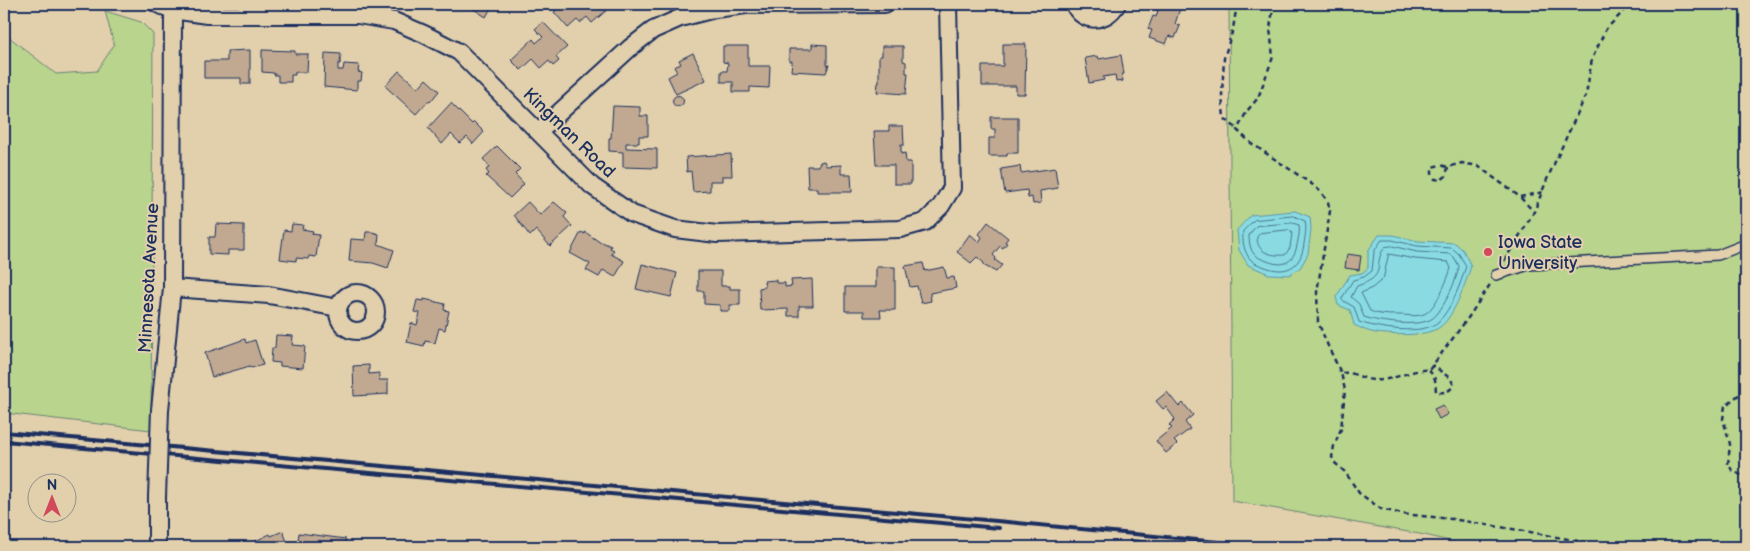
<svg xmlns="http://www.w3.org/2000/svg" width="1750" height="551" font-family="'Balsamiq Sans',sans-serif">
<style>
.green{fill:#b9d48c;stroke:#6a8275}
.water{fill:#89dbe1;stroke:#5d96ad}
.lines{fill:none;stroke-linecap:round;stroke-linejoin:round}
.shore{stroke:#477492;stroke-width:1}
.building{fill:#c1a991;stroke:#1b2f5e}
.lane-casing{stroke:#1b2f5e;stroke-width:12}
.street-casing{stroke:#1b2f5e;stroke-width:20}
.path{stroke:#1b2f5e;stroke-width:2.5;stroke-dasharray:5 4;stroke-linecap:butt}
.lane{stroke:#e2d0ad;stroke-width:9}
.street{stroke:#e2d0ad;stroke-width:16}
.rail{stroke:#1b2f5e;stroke-width:4}
.street-bridge-casing{stroke:#1b2f5e;stroke-width:20;stroke-linecap:butt}
.street-bridge{stroke:#e2d0ad;stroke-width:16}
.poi-dot{fill:#d1495b;stroke:#e2d0ad;stroke-width:2}
.labels{text-anchor:middle;dominant-baseline:central;stroke-width:4;stroke-linejoin:round;paint-order:stroke}
.street-label{font-size:18px;fill:#1b2f5e;stroke:#e2d0ad}
.poi-label{font-size:18px;fill:#1b2f5e;stroke:#e2d0ad;text-anchor:start}
</style>
<rect width="100%" height="100%" fill="#e2d0ad"/>
<filter id="ink" filterUnits="userSpaceOnUse"><feTurbulence type="fractalNoise" baseFrequency=".02" numOctaves="2"/><feDisplacementMap in="SourceGraphic" scale="10" xChannelSelector="R" yChannelSelector="G"/><feConvolveMatrix kernelMatrix="1 2 1 2 8 2 1 2 1" color-interpolation-filters="sRGB"/></filter>
<g filter="url(#ink)">
<path class="green" d="M1229 4H1746V547H1474L1425 535 1232 501Z
M105 11 141 22 153 34 151 430 4 413V33L56 74 97 71 114 45Z"/>
<path class="water" d="M1295 211 1310 217 1311 229 1308 254 1300 268 1289 275 1269 274 1248 265 1239 250 1237 230 1251 215Z
M1379 235H1393L1418 241 1455 243 1463 250 1471 266C1466 282 1454 317 1440 327 1426 337 1393 335 1376 333 1368 332 1361 328 1354 325L1350 310 1338 305 1336 297 1350 275 1362 273 1368 268V251Z"/>
<g class="lines">
<path class="shore" d="M1294 216 1305 221C1307 229 1305 236 1304 244 1301 267 1287 275 1265 267 1261 265 1254 264 1251 260 1244 253 1242 240 1243 231L1254 220Z
M1293 223 1299 225C1300 230 1299 235 1298 240 1295 260 1287 269 1267 261 1264 260 1259 258 1256 256 1250 251 1249 242 1249 235L1256 226Z
M1289 230 1292 233 1290 248 1285 255C1271 256 1257 253 1257 237L1260 233Z
M1382 240H1392L1417 246 1452 248 1459 254 1466 266C1461 283 1451 310 1438 322 1423 336 1376 328 1359 322L1354 307 1342 300V298L1353 280 1364 277 1372 271 1374 252Z
M1392 246 1417 252 1450 254 1454 257 1459 266C1457 280 1443 310 1433 318 1420 328 1378 322 1364 317L1359 304 1351 297 1357 286C1390 275 1371 265 1385 247Z
M1389 254 1415 259 1448 262 1451 268C1448 279 1435 310 1424 314 1417 317 1407 315 1400 315 1390 315 1379 315 1370 311L1361 293 1372 288 1383 279Z"/>
</g>
<path class="building" d="M470 4H493L486 17 472 8 473 6Z
M564 4H604L608 9 592 23 587 17 580 23 577 20 568 28 554 12Z
M1153 4 1181 5 1175 24 1180 26 1175 38 1169 36 1166 44 1149 38 1152 30 1148 29 1153 16 1156 17 1158 11 1152 8Z
M543 22 567 47 556 57 559 61 553 66 549 61 541 68 533 59 521 70 511 60 533 39 536 43 543 37 535 29Z
M812 44 827 45V65H829L826 73 791 71 792 61H789V49H812Z
M1003 44H1026L1025 94H1016V86H982V66H1003Z
M723 46H748V66H770L769 88 750 87V92H733V82H721V71H727L728 63 723 62Z
M882 46H903V61L906 62V73H908L906 94 877 92 878 83H879V56H882Z
M250 50V84H241V78H204V61H227V51Z
M262 50 295 51V54H308L307 72H295V75H291V82H278V75H274V73L262 72Z
M325 53 341 54 340 64H338V70H343L344 64 359 65 358 72 362 73 361 81H357V90L324 87Z
M693 53 706 80 676 94 668 77 677 72 674 67 681 64 679 60Z
M1121 55 1124 74H1122L1123 81 1116 82 1115 75 1103 77 1104 80 1089 83 1085 58 1098 56 1099 59Z
M399 71 418 88 426 79 439 91 430 102 428 101 416 114 385 86Z
M672.5 101a5.5 5.5 0 1 1 11 0a5.5 5.5 0 1 1-11 0Z
M451 103 472 124 474 122 484 132 473 144 467 137 460 143 451 134 442 144 428 128Z
M613 106 640 107V116H648V136H639V143H626V148L657 149V168L623 167V152L609 151V138H611Z
M991 117H1018V153H1007V156H989V138H995V129H991Z
M889 126H903L904 145H901V154L905 153 906 162H911V184H894V165H876L874 131H889Z
M497 146 520 169 515 174 524 184 510 198 486 176 489 174 486 170 490 167 483 159Z
M731 154 732 176H722V181H710V191L693 192 691 171 687 172 686 157Z
M824 161 826 166 841 165V174H851L852 192H817V188H808L807 166H818L820 162Z
M1020 166 1021 173 1055 168 1058 188 1040 191 1041 203 1033 204 1032 197 1028 198 1027 190 1005 193 1001 169Z
M528 202 540 215 554 202 567 213 564 217 572 226 550 246 536 230 530 236 514 215Z
M988 222 1008 238 1005 242 1007 243 1003 248 1000 246 993 255 996 258 995 260 1002 265 996 272 983 265 984 263 977 257 971 263 957 252 970 234 979 242 982 237 979 234Z
M216 224 244 225V250H228V255L209 254V237H215Z
M292 224 303 225 302 229 313 231 312 234 319 235 316 257 309 256 308 259 296 258V261L280 259 284 230 291 231Z
M366 232H372L379 234 378 244 394 250 388 268 373 263 349 261 351 239 365 240Z
M581 232 585 234V232L601 243 602 242 611 246 610 248 614 250 611 254 624 261 615 277 603 270 599 277 586 270 590 264 570 253Z
M1347 254 1361 256 1359 270 1345 268Z
M923 263 925 271 944 267 947 278 954 277 956 288 930 293 931 301 921 303 917 286 910 287 905 266Z
M642 264 677 273 671 297 636 289Z
M876 267H895V310H880L881 317H864V311H845V287H876Z
M698 271H721V286H730V289H740V305H730V311H720V305L704 304V291H698Z
M812 279 813 306H799V316H788V309L760 310 759 288 765 287 764 281 776 280V283H785V287L792 286 791 280Z
M424 299 445 304 444 310 449 311 445 330 439 328 435 343 425 341 424 346 407 342 411 323 417 325 420 313 414 312 417 300 424 301Z
M276 335 293 336 292 345 305 346 303 368 280 366V363L271 362 272 348H275Z
M245 339 246 343 255 340 263 365 251 368 250 366 212 377 205 353Z
M369 365V374L379 373V380H388V394L354 396 353 366Z
M1167 392 1179 407 1183 403 1193 415 1185 422 1190 429 1174 441 1177 444 1166 453 1156 441 1172 428 1169 425 1175 419 1166 407 1163 409 1156 401Z
M1443 405 1448 414 1439 419 1434 409Z
M283 531 289 547 245 546 270 534 271 536Z
M299 533 346 539 344 547H297Z"/>
<g class="lines">
<g class="lane-casing">
<path id="lane" d="M1496 275 1529 265 1718 255 1746 244"/>
</g>
<g class="street-casing">
<path id="street" d="M157 4 173 10 207 15H358L394 21 424 34 459 52 592 186 632 214 675 229 717 234 900 229 925 222 941 206 952 188 948 4
M1074 4C1083 25 1107 22 1117 4
M539 131 631 47 653 30 680 18 715 9 746 5 885 4
M172 288 269 295 338 308
M338 312a19 19 0 1 1 38 0a19 19 0 1 1-38 0Z
M160 410 172 288 173 10
M157 497V547"/>
</g>
<path class="path" d="M1237 4 1233 29 1224 58 1222 95 1224 118 1237 129
M1274 4 1270 28 1273 57 1258 98 1247 111 1237 130 1251 143 1313 185 1321 192 1328 202 1330 211 1317 292 1318 322 1328 346 1341 373 1345 390 1341 429 1334 446 1332 457 1334 462 1345 472 1359 493 1381 509 1402 514 1452 519 1530 532 1610 547
M1448 167 1446 176 1441 180 1435 179 1432 174V167L1440 165 1448 167 1462 163 1478 166 1520 197 1534 212
M1520 197 1543 192
M1504 261 1534 212 1548 177 1586 95 1592 59 1606 29 1631 4
M1429 370 1435 379 1436 392C1445 393 1449 392 1454 385L1450 378 1432 365
M1342 373C1352 371 1362 379 1373 380 1392 382 1413 368 1429 370L1468 318 1491 283
M1746 389 1725 406 1723 419 1730 444 1728 464 1732 470 1746 478"/>
<use href="#lane" class="lane"/>
<use href="#street" class="street"/>
<path class="rail" d="M4 432 1008 522 1271 547
M4 441 999 528
M1131 541 1193 547"/>
<g class="street-bridge-casing">
<path id="street-bridge" d="M157 497 160 410"/>
</g>
<use href="#street-bridge" class="street-bridge"/>
</g>
</g>
<circle class="poi-dot" cx="1488" cy="252" r="5"/>
<g class="labels">
<g class="street-label">
<text transform="translate(569 133) rotate(44)">Kingman Road</text>
<text transform="translate(149 278) rotate(-87)">Minnesota Avenue</text>
</g>
<g class="poi-label">
<text x="1498" y="242">Iowa State<tspan x="1498" dy="21">University</tspan></text>
</g>
</g>
<rect width="1750" height="551" fill="none" stroke="#e2d0ad" stroke-width="20"/>
<rect x="10" y="10" width="1730" height="531" fill="none" stroke="#1b2f5e" stroke-width="2" filter="url(#ink)"/>
<g transform="translate(52 498)"><circle r="24" fill="#e2d0ad" stroke="#92908d"/>
<path d="M0-4L9 19L0 12L-9 19Z" fill="#d1495b"/>
<text y="-8" font-size="14" font-weight="bold" text-anchor="middle" fill="#1b2f5e">N</text>
</g>
</svg>
